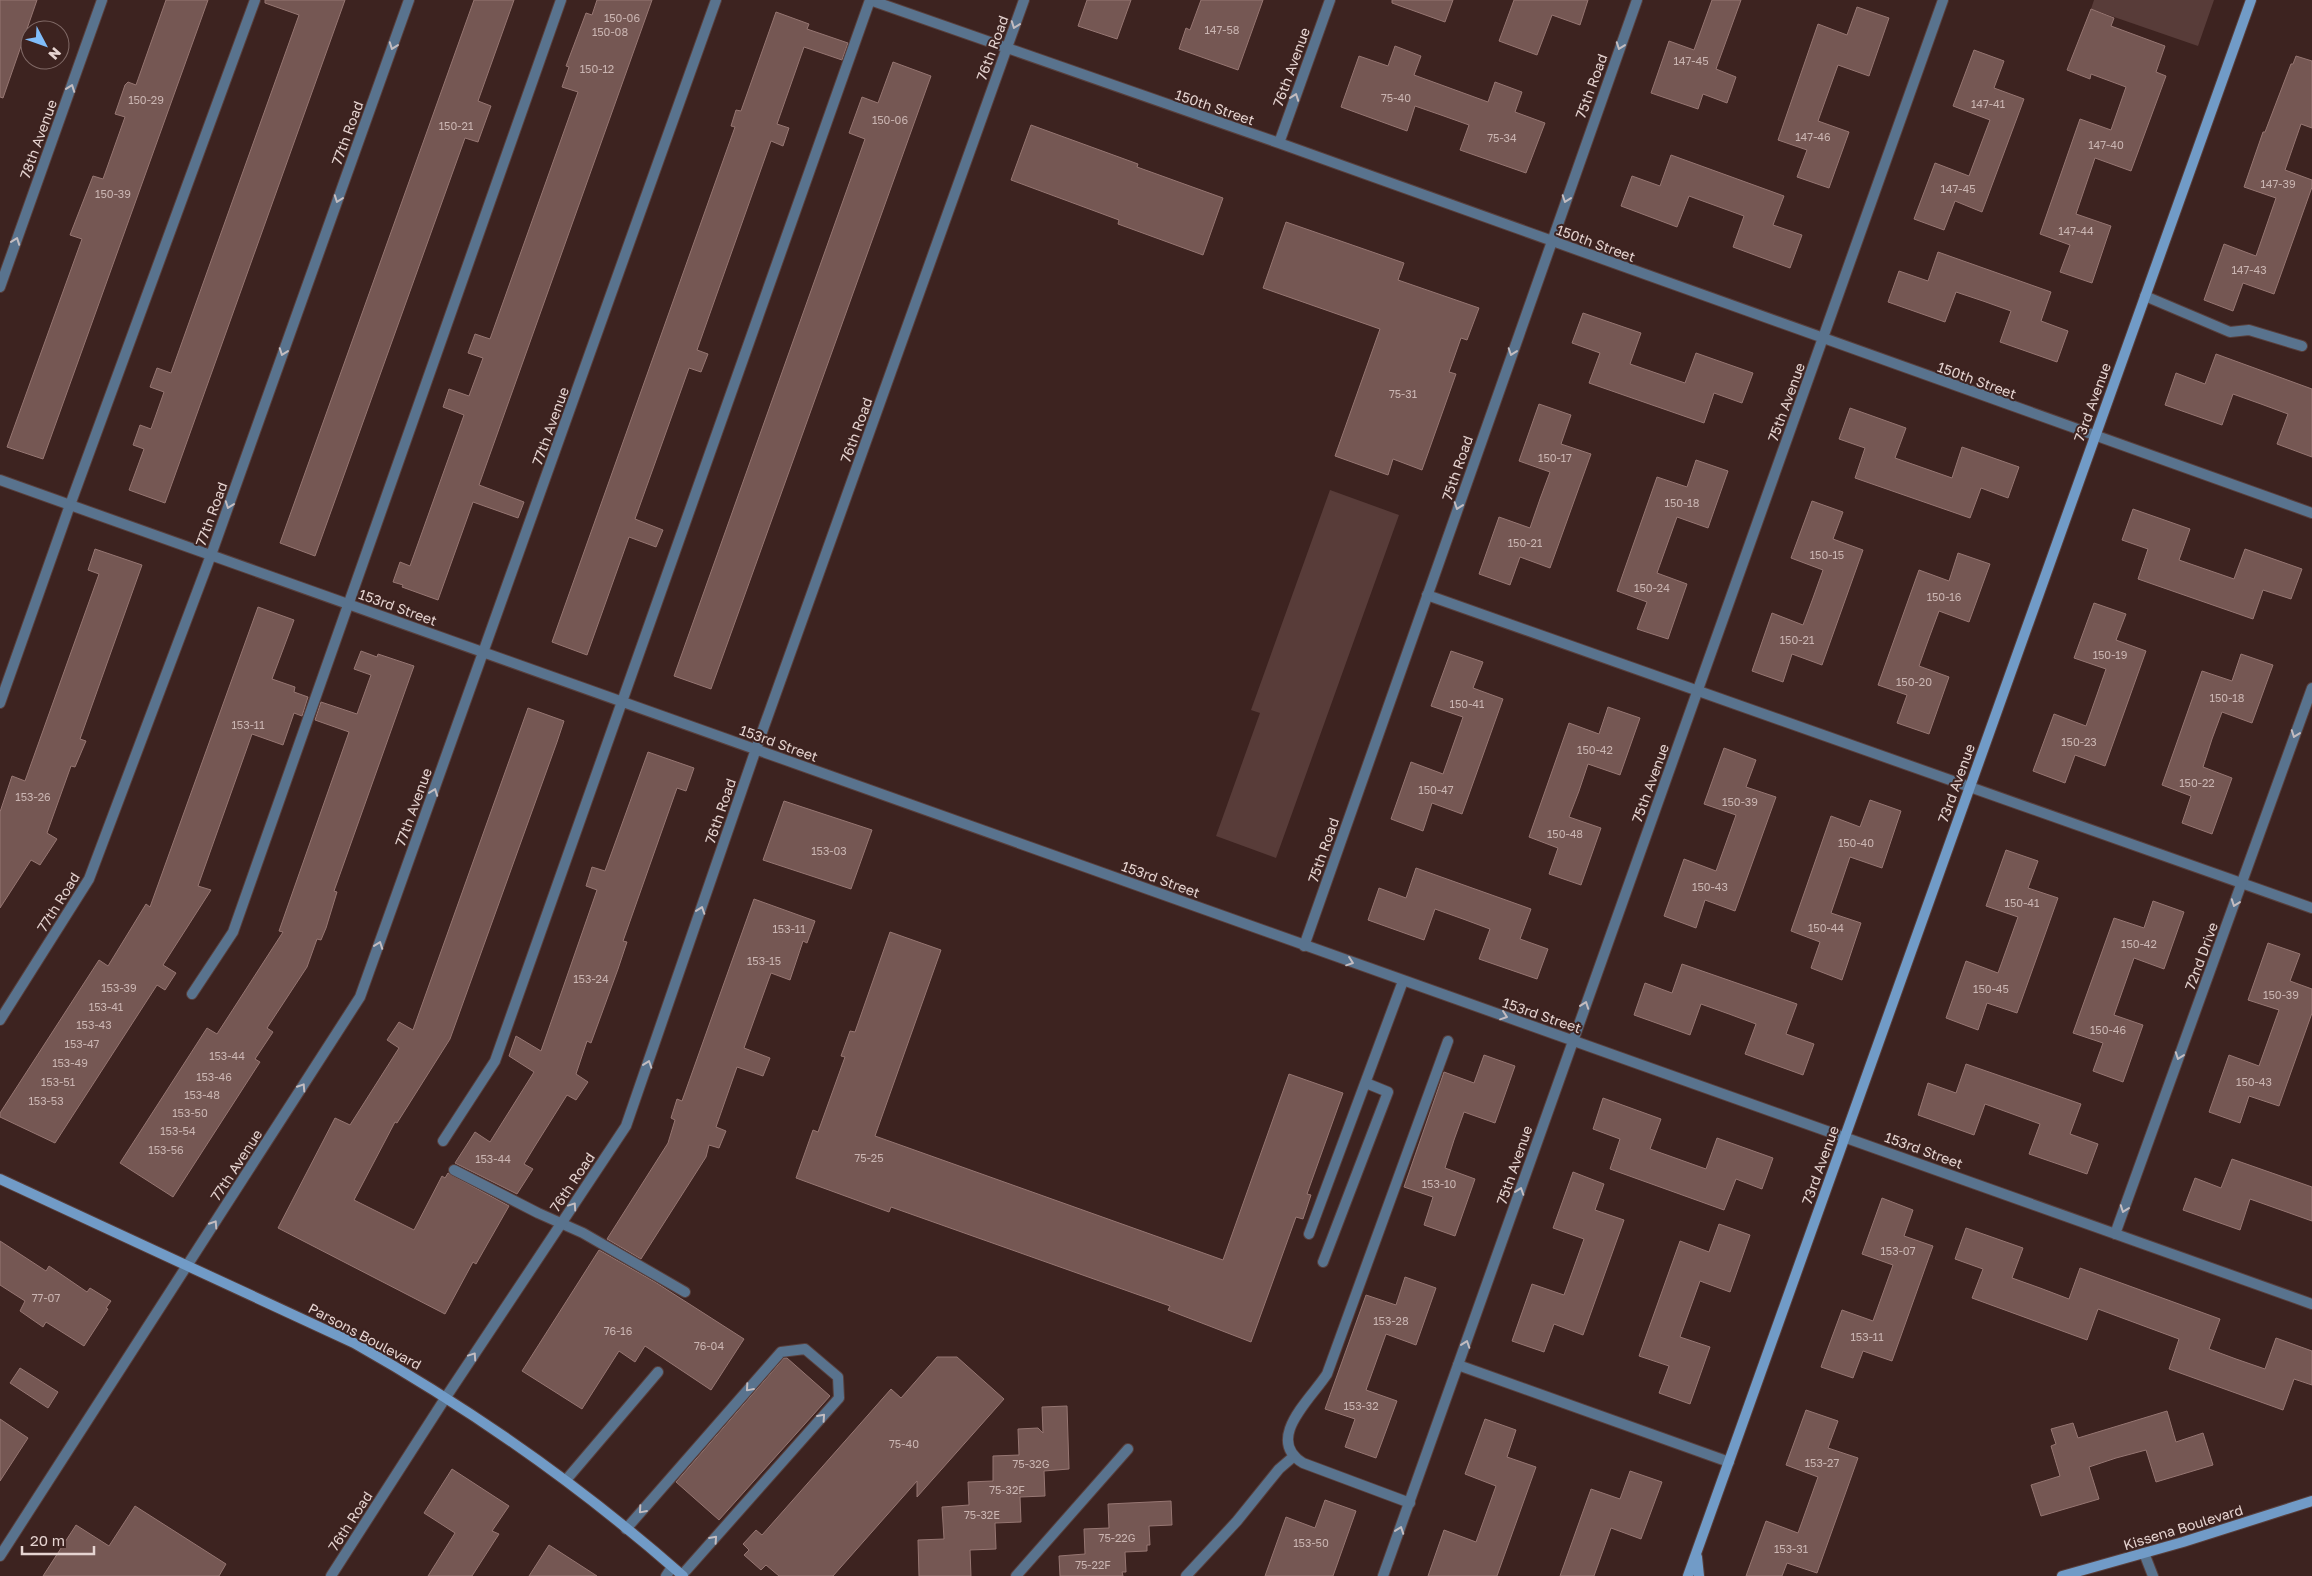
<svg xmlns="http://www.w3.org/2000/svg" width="2312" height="1576" font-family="'Golos Text',sans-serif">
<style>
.green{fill:#583c39}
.building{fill:#755753;stroke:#967672}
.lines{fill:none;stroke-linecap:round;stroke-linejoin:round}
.lane-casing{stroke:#583f3c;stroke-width:12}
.street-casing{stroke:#583f3c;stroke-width:12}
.secondary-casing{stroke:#583f3c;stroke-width:12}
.lane{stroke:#59738e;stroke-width:10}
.street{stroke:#59738e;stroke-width:10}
.secondary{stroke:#719bc7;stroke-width:10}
.oneway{stroke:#c3bcc0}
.labels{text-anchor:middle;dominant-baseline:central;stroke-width:4;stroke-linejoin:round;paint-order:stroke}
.number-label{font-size:11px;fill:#cab5b2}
.street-label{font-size:14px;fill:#e6d4d1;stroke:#3d2320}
</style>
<rect width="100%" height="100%" fill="#3d2320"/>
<path class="green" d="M2094 0H2214L2198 46 2091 9Z
M1330 490 1399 515 1276 858 1216 836 1260 713 1251 710Z"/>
<path class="building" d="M0 0H37L3 98 0 97Z
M166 0H208L43 459 7 447 82 239 70 235 93 176 103 179 125 117 115 114 125 85 128 82 136 85Z
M265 0H345L165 503 129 490 144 449 133 445 140 425 151 429 164 392 150 387 157 368 171 373 299 15 265 3Z
M474 0H514L478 101 491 106 478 142 465 138 315 556 280 543Z
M597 0H652L479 485 524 502 518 518 473 502 438 600 402 587 403 585 393 582 400 562 410 566 464 415 443 407 449 389 469 396 483 358 468 353 475 334 490 339 578 92 562 87 569 67 566 66 586 13 592 15Z
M1087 0H1131L1117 39 1078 26Z
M1201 0H1263L1238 70 1179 49 1186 28 1190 30Z
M1392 0H1453L1445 22 1392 3Z
M1514 0H1588L1580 25 1552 15 1537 55 1499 41Z
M1712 0H1741L1716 69 1736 77 1727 103 1703 94 1698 109 1651 93 1669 41 1694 50Z
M1857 7 1889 18 1869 76 1838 65 1818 121 1849 132 1829 188 1797 177 1807 150 1778 140 1818 24 1847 35Z
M2091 9 2114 18 2111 26 2165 46 2156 72 2166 76 2131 171 2095 158 2076 214 2111 226 2092 283 2060 272 2070 245 2040 234 2080 119 2111 130 2126 87 2091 74 2090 79 2067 70Z
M776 12 809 24 807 29 848 43 842 60 804 47 777 124 789 128 783 146 771 141 697 350 708 354 701 372 689 368 635 519 663 530 656 547 629 537 587 655 552 642 735 127 731 126 736 110 741 111Z
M1395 46 1421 56 1414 75 1488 102 1495 82 1522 92 1515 112 1545 123 1526 173 1460 150 1469 125 1441 115 1415 106 1407 131 1341 107 1359 56 1388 66Z
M1974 50 2004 61 1994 88 2024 99 1982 212 1955 201 1944 230 1914 219 1935 163 1969 176 1990 120 1953 106Z
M2296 56 2312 61V128L2301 124 2285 170 2312 180V187L2274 294 2243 283 2233 311 2204 300 2224 244 2256 256 2276 198 2244 187 2263 132H2265L2291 64H2293Z
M893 62 931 76 711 689 674 676 865 139 849 133 862 97 878 103Z
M1031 125 1138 164 1137 167 1223 198 1203 255 1118 224 1119 220 1011 180Z
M1671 155 1784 196 1773 225 1802 235 1790 268 1733 247 1744 216 1689 196 1677 227 1621 206 1632 176 1660 186Z
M1286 222 1404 263 1398 280 1479 308 1467 340 1461 338 1449 372 1456 374 1422 470 1393 459 1388 475 1335 456 1380 329 1263 288Z
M1938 252 2051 292 2041 321 2068 331 2057 362 2000 342 2011 311 1983 301 1956 292 1945 322 1888 302 1899 271 1928 281Z
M1583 313 1641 333 1630 364 1685 383 1696 353 1753 373 1742 403 1714 393 1704 423 1589 383 1600 353 1572 343Z
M2216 354 2312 389V457L2277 444 2288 414 2261 404 2233 394 2222 425 2165 405 2176 373 2205 384Z
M1539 404 1571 415 1561 444 1591 454 1550 568 1520 557 1510 585 1479 574 1499 517 1530 528 1540 499 1550 472 1519 461Z
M1850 408 1906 428 1895 458 1952 478 1962 447 2019 467 2008 498 1981 488 1970 518 1855 478 1865 448 1839 439Z
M1696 460 1728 471 1708 528 1677 517 1657 573 1687 584 1668 639 1637 629 1647 602 1617 591 1657 477 1687 487Z
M1812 501 1843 512 1833 539 1863 550 1822 665 1792 654 1783 682 1752 671 1772 613 1803 625 1813 598 1823 570 1791 558Z
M2133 509 2190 529 2179 560 2234 579 2245 549 2302 569 2291 599 2263 590 2253 619 2138 579 2148 549 2122 540Z
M95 549 142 565 80 739 86 741 75 767 71 766 47 833 57 839 40 865 31 860 0 908V812L12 776 25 781 99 574 88 570Z
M1958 553 1990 564 1969 622 1939 611 1929 638 1919 666 1949 677 1929 734 1897 723 1907 695 1878 685 1919 570 1949 581Z
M2094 603 2126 614 2116 640 2146 651 2105 766 2075 755 2065 783 2033 771 2054 714 2086 726 2106 669 2074 658Z
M258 607 294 620 272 679 295 687 294 692 308 697 302 716 294 713 283 745 252 734 198 886 211 890 163 965 176 973 165 990 157 985 55 1143 0 1117V1113L99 960 108 966 146 904 150 907Z
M361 651 377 657 378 654 414 666 334 891 337 892 326 928 321 940 317 939 307 967 267 1028 273 1032 255 1059 260 1062 173 1197 120 1163 207 1028 217 1034 283 932 279 931 349 732 315 720 321 702 357 714 371 675 354 669Z
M1451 651 1483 662 1473 688 1503 699 1462 814 1432 803 1423 831 1391 819 1411 762 1443 774 1463 717 1431 706Z
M2241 654 2273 665 2252 723 2222 712 2212 739 2203 767 2232 778 2212 834 2182 823 2191 796 2162 785 2202 671 2232 681Z
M1608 707 1640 718 1620 775 1588 764 1579 791 1569 817 1601 828 1581 885 1549 874 1558 848 1529 837 1569 723 1599 734Z
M528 708 564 721 557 742 450 1039 397 1123 395 1122 354 1200 414 1230 442 1176 445 1178 448 1173 509 1206 476 1264 473 1262 445 1314 278 1228 335 1118 350 1125 399 1048 387 1040 399 1022 413 1030Z
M1724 748 1756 760 1746 787 1776 797 1735 911 1705 900 1696 928 1664 916 1684 859 1716 871 1736 815 1704 804Z
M648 752 694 768 686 791 677 788 623 941 627 942 618 969 591 1043 587 1041 576 1074 588 1082 576 1100 567 1095 535 1146 524 1164 533 1169 517 1194 455 1163 475 1132 490 1142 534 1072 509 1056 516 1036 541 1051 597 890 586 886 592 867 605 871Z
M1870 800 1901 811 1882 868 1850 857 1831 913 1861 923 1842 980 1811 968 1820 942 1791 931 1831 816 1860 827Z
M784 801 872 830 851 889 763 860Z
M2006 850 2038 861 2028 888 2058 898 2017 1013 1987 1003 1978 1030 1946 1018 1966 961 1998 973 2018 917 1986 906Z
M1416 868 1531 909 1520 939 1548 949 1537 979 1479 959 1490 929 1463 919 1435 909 1424 940 1368 920 1379 888 1406 898Z
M754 899 815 921 807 943 803 941 790 980 771 973 744 1048 770 1058 763 1076 737 1067 716 1127 726 1131 719 1148 709 1145 706 1157 641 1259 607 1239 668 1143 675 1120 671 1118 677 1099 682 1101Z
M2153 901 2184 912 2164 969 2134 958 2114 1015 2143 1025 2123 1082 2093 1071 2103 1043 2073 1033 2114 918 2144 928Z
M890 932 941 950 875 1136 1223 1260 1289 1074 1343 1093 1307 1194 1311 1195 1303 1219 1296 1217 1251 1342 1168 1310 1170 1306 891 1207 889 1212 796 1178 813 1130 818 1132 845 1057 841 1056 850 1031 855 1032Z
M2268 943 2300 954 2290 981 2312 989V1013L2279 1106 2249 1096 2240 1123 2209 1112 2229 1055 2259 1066 2279 1010 2248 1000Z
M1682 964 1797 1004 1786 1034 1814 1044 1803 1075 1745 1054 1756 1024 1729 1014 1701 1004 1690 1035 1634 1015 1645 983 1672 993Z
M1484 1055 1515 1066 1495 1123 1464 1112 1454 1140 1445 1168 1475 1179 1455 1236 1424 1225 1433 1197 1404 1187 1444 1072 1474 1083Z
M1966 1064 2081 1104 2070 1134 2098 1144 2087 1174 2029 1154 2040 1124 1985 1104 1974 1135 1918 1115 1928 1083 1956 1093Z
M1603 1098 1661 1119 1650 1149 1706 1169 1717 1138 1773 1158 1762 1189 1736 1179 1724 1210 1610 1169 1620 1139 1593 1129Z
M2232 1159 2312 1187V1221L2250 1199 2240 1230 2183 1210 2195 1178 2221 1188Z
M1573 1172 1604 1184 1595 1210 1624 1220 1583 1335 1554 1324 1544 1352 1512 1341 1532 1284 1564 1295 1584 1239 1553 1228Z
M1882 1198 1913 1210 1904 1236 1933 1246 1892 1361 1863 1351 1853 1378 1821 1367 1842 1310 1873 1321 1893 1265 1862 1254Z
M1719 1224 1750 1235 1730 1292 1700 1281 1680 1337 1710 1347 1690 1404 1659 1393 1669 1366 1639 1356 1680 1241 1709 1252Z
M1966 1228 2023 1248 2012 1278 2040 1288 2069 1299 2080 1268 2220 1319 2209 1349 2236 1359 2265 1369 2276 1338 2312 1351V1385L2294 1379 2283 1410 2169 1369 2179 1339 2098 1309 2087 1340 1972 1298 1983 1269 1955 1259Z
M0 1241 46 1271 49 1266 87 1292 90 1288 111 1301 106 1308 108 1309 84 1346 46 1322 43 1327 20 1311 25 1301 0 1285Z
M599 1250 655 1282 744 1339 711 1390 645 1346 635 1362 619 1351 582 1409 522 1371Z
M1405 1277 1436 1288 1416 1345 1386 1334 1366 1390 1397 1401 1376 1458 1345 1447 1355 1419 1325 1409 1366 1295 1396 1305Z
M937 1357H957L1004 1399 917 1497V1481L833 1576H779L766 1565 761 1570 744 1555 749 1550 743 1544 756 1530 762 1535 891 1389 901 1398Z
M784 1358H787L830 1396 719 1520 676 1482Z
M20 1368 58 1392 48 1408 10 1383Z
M1067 1406 1069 1469 1044 1471 1045 1496 1020 1497 1021 1522 995 1523 996 1549 970 1550 971 1576H919L918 1540 944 1539 942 1507 969 1505 968 1482 993 1481V1456L1019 1455 1018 1429 1038 1428 1043 1433 1042 1407Z
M1806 1410 1838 1421 1828 1448 1858 1458 1817 1573 1787 1563 1782 1576H1746L1766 1521 1798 1533 1818 1477 1786 1465Z
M2167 1411 2176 1442 2203 1433 2213 1465 2156 1482 2146 1450 2116 1458 2089 1467 2099 1499 2041 1516 2031 1485 2060 1476 2051 1446 2056 1444 2051 1429 2073 1423 2078 1438Z
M0 1419 28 1438 0 1481Z
M1485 1419 1516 1430 1507 1457 1536 1467 1497 1576H1428L1444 1530 1476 1542 1496 1486 1465 1474Z
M452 1469 509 1506 492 1531 499 1534 472 1576H428L455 1533 424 1513Z
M1630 1471 1662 1482 1641 1539 1611 1528 1594 1576H1560L1591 1489 1620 1499Z
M1325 1500 1356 1511 1333 1576H1265L1286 1517 1315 1528Z
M1171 1501 1172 1525 1149 1526 1150 1545H1147V1551L1125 1552 1126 1572H1122L1123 1576H1060L1059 1556 1085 1554 1084 1529 1109 1528 1108 1504Z
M135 1506 226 1564 219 1576H43L76 1525 109 1546Z
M549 1545 597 1576H529Z"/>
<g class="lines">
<g class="lane-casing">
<path id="lane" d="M2145 296 2230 332 2249 330 2302 346
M1427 595 2312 908
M0 703 70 505 255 0
M192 994 233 932 561 0
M443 1141 495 1061 870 0
M454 1170 538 1213 583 1233 685 1292
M1309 1234 1403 981
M1323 1262 1388 1092 1366 1083
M1458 1365 1729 1462
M566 1480 658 1372
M1410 1503 1303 1463C1264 1439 1311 1399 1327 1374L1448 1041
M626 1529 781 1352 805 1349 838 1377 839 1398 682 1575
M1016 1576 1128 1449
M1186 1576 1237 1521 1279 1469 1293 1457"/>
</g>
<g class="street-casing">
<path id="street" d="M870 0 1279 143 2312 513
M1279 143 1330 0
M0 287 102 0
M0 480 2312 1304
M1304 946 1637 0
M0 1020 89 879 211 555 409 0
M2115 1234 2312 688
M2144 1553 2153 1576
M0 1556 360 997 716 0
M331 1576 446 1397 626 1126 756 749 1024 0
M666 1576 672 1567
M1383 1576 1943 0"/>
</g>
<g class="secondary-casing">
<path id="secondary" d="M0 1179 354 1343C471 1409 582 1487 683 1576
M1697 1557 1699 1576
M1688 1576 2251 0
M2062 1576 2183 1542 2312 1501"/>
</g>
<use href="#lane" class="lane"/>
<use href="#street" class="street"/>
<use href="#secondary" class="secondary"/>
</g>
<defs><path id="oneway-chevron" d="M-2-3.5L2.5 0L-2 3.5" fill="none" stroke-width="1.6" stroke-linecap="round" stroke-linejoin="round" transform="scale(1.25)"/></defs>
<g class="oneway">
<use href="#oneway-chevron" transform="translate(1015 25) rotate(110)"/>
<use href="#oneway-chevron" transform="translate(393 46) rotate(110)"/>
<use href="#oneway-chevron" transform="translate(1620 46) rotate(110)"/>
<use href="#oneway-chevron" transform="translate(71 88) rotate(-70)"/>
<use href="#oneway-chevron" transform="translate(1295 97) rotate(-70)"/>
<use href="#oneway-chevron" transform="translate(338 199) rotate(110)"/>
<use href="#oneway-chevron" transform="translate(1566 199) rotate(109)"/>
<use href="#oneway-chevron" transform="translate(16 241) rotate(-70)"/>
<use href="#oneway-chevron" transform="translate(283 352) rotate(110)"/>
<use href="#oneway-chevron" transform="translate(1512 352) rotate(109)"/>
<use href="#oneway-chevron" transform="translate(229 505) rotate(110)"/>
<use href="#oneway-chevron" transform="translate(1458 506) rotate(109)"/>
<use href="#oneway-chevron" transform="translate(2295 734) rotate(110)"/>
<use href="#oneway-chevron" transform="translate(434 792) rotate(-70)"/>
<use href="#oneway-chevron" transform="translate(2235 903) rotate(110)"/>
<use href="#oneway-chevron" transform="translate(701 910) rotate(-71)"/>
<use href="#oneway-chevron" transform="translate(379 945) rotate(-70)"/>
<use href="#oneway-chevron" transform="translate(1350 962) rotate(19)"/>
<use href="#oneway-chevron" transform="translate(1585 1005) rotate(-70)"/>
<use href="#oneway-chevron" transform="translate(1504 1016) rotate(19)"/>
<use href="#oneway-chevron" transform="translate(2179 1056) rotate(110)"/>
<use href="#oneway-chevron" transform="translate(648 1064) rotate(-71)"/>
<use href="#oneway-chevron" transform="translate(302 1087) rotate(-57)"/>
<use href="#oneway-chevron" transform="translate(1520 1191) rotate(-71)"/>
<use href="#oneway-chevron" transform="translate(573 1206) rotate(-56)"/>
<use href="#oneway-chevron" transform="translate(2124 1209) rotate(110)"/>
<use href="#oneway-chevron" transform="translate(214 1224) rotate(-57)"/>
<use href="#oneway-chevron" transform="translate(1466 1344) rotate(-71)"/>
<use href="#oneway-chevron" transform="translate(473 1356) rotate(-56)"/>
<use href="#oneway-chevron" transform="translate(749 1388) rotate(131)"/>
<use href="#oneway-chevron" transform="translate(822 1417) rotate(-48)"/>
<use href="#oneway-chevron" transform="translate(642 1510) rotate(131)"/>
<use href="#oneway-chevron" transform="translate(1400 1530) rotate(-70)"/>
<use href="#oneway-chevron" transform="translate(714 1539) rotate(-48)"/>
</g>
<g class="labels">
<g class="number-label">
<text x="622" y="17">150-06</text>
<text x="1222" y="29">147-58</text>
<text x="610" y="31">150-08</text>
<text x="1691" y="60">147-45</text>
<text x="597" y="68">150-12</text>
<text x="1396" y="97">75-40</text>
<text x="146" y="99">150-29</text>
<text x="1988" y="103">147-41</text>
<text x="890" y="119">150-06</text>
<text x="456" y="125">150-21</text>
<text x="1813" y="136">147-46</text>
<text x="1502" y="137">75-34</text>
<text x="2106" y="144">147-40</text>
<text x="2278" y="183">147-39</text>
<text x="1958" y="188">147-45</text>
<text x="113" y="193">150-39</text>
<text x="2076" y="230">147-44</text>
<text x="2249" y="269">147-43</text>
<text x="1403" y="393">75-31</text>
<text x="1555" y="457">150-17</text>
<text x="1682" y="502">150-18</text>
<text x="1525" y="542">150-21</text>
<text x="1827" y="554">150-15</text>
<text x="1652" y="587">150-24</text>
<text x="1944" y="596">150-16</text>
<text x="1797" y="639">150-21</text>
<text x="2110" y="654">150-19</text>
<text x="1914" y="681">150-20</text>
<text x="2227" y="697">150-18</text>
<text x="1467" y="703">150-41</text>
<text x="248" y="724">153-11</text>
<text x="2079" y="741">150-23</text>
<text x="1595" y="749">150-42</text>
<text x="2197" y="782">150-22</text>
<text x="1436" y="789">150-47</text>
<text x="33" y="796">153-26</text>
<text x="1740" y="801">150-39</text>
<text x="1565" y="833">150-48</text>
<text x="1856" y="842">150-40</text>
<text x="829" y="850">153-03</text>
<text x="1710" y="886">150-43</text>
<text x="2022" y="902">150-41</text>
<text x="1826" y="927">150-44</text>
<text x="789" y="928">153-11</text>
<text x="2139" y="943">150-42</text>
<text x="764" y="960">153-15</text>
<text x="591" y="978">153-24</text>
<text x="119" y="987">153-39</text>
<text x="1991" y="988">150-45</text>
<text x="2281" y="994">150-39</text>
<text x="106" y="1006">153-41</text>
<text x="94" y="1024">153-43</text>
<text x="2108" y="1029">150-46</text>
<text x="82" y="1043">153-47</text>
<text x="227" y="1055">153-44</text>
<text x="70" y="1062">153-49</text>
<text x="214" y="1076">153-46</text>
<text x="58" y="1081">153-51</text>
<text x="2254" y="1081">150-43</text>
<text x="202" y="1094">153-48</text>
<text x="46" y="1100">153-53</text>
<text x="190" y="1112">153-50</text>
<text x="178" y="1130">153-54</text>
<text x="166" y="1149">153-56</text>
<text x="869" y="1157">75-25</text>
<text x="493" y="1158">153-44</text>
<text x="1439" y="1183">153-10</text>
<text x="1898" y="1250">153-07</text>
<text x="46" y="1297">77-07</text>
<text x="1391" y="1320">153-28</text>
<text x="618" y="1330">76-16</text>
<text x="1867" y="1336">153-11</text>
<text x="709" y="1345">76-04</text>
<text x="1361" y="1405">153-32</text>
<text x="904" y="1443">75-40</text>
<text x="1822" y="1462">153-27</text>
<text x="1031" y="1463">75-32G</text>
<text x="1007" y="1489">75-32F</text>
<text x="982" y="1514">75-32E</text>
<text x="1117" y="1537">75-22G</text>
<text x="1311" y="1542">153-50</text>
<text x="1791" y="1548">153-31</text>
<text x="1093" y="1564">75-22F</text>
</g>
<g class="street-label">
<text transform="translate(992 48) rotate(-70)">76th Road</text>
<text transform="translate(1291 67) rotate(-70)">76th Avenue</text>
<text transform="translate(1591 86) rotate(-70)">75th Road</text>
<text transform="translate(1215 107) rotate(19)">150th Street</text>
<text transform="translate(347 133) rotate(-70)">77th Road</text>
<text transform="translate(38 139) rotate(-70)">78th Avenue</text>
<text transform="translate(1596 243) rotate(20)">150th Street</text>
<text transform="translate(1977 380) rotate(20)">150th Street</text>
<text transform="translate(1786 402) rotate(-70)">75th Avenue</text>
<text transform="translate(2092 402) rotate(-70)">73rd Avenue</text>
<text transform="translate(550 426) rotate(-70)">77th Avenue</text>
<text transform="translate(856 430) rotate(-70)">76th Road</text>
<text transform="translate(1457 468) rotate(-71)">75th Road</text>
<text transform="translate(211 514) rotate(-70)">77th Road</text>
<text transform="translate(398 607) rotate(20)">153rd Street</text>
<text transform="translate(779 743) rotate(20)">153rd Street</text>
<text transform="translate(1650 783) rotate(-70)">75th Avenue</text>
<text transform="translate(1956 783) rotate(-70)">73rd Avenue</text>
<text transform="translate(413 807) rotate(-70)">77th Avenue</text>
<text transform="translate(720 811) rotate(-71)">76th Road</text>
<text transform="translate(1323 850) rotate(-71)">75th Road</text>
<text transform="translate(1161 879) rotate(20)">153rd Street</text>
<text transform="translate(58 902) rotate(-58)">77th Road</text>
<text transform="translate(2201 956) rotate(-70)">72nd Drive</text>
<text transform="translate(1542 1015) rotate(19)">153rd Street</text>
<text transform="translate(1924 1150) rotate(20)">153rd Street</text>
<text transform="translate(236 1165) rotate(-57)">77th Avenue</text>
<text transform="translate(1514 1165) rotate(-71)">75th Avenue</text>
<text transform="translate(1820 1165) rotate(-70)">73rd Avenue</text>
<text transform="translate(572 1182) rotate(-56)">76th Road</text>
<text transform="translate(365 1336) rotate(28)">Parsons Boulevard</text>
<text transform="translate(350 1521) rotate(-57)">76th Road</text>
<text transform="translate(2183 1527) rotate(-17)">Kissena Boulevard</text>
</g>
</g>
<g transform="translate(45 45) rotate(131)"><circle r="24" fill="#3d2320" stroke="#816a67"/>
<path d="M0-4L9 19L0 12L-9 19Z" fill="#80bdfa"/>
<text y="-8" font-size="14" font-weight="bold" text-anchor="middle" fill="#e6d4d1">N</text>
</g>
<path d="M22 1546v8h72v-8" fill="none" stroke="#e6d4d1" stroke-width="2.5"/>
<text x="30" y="1546" font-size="15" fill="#e6d4d1" stroke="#3d2320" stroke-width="4" paint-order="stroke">20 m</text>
</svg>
